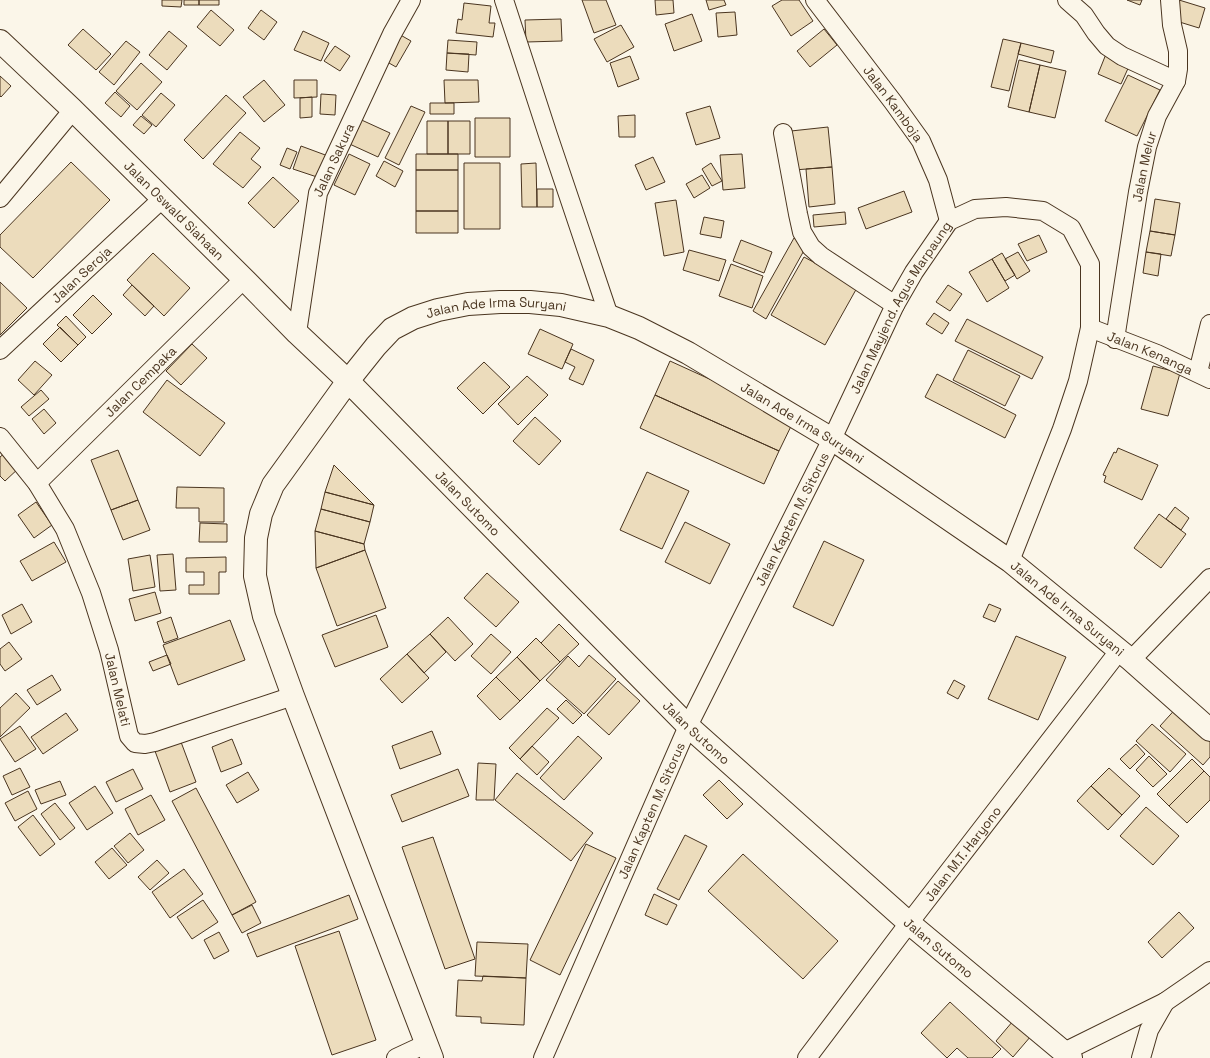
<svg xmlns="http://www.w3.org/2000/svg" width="1210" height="1058" font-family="'Space Grotesk',sans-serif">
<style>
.building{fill:#ecdcbc;stroke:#4a3520}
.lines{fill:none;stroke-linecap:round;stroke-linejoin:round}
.street-casing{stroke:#4a3520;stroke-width:20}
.secondary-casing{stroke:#4a3520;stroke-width:24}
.highway-casing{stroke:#4a3520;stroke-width:24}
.street{stroke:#fbf6e9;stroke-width:18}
.secondary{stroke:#fbf6e9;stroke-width:22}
.highway{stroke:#fbf6e9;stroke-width:22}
.labels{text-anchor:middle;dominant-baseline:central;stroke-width:3;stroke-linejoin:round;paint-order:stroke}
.street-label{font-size:13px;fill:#4a3520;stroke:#fbf6e9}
</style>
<rect width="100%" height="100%" fill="#fbf6e9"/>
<path class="building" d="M162 0H182L181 7 162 6Z
M184 0H199V5H184Z
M199 0H219V5H199Z
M582 0H606L616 25 594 33Z
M655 0H673L674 13 656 15Z
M706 0H724L726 5 709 10Z
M782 0H799L813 21 791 36 772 6Z
M1127 0H1142L1140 5Z
M1179 0 1205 8 1199 28 1173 20Z
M464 3 491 6 489 23H495L493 37 456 33 458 19 462 20Z
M211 10 234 30 220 46 197 27Z
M261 10 277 22 264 40 248 28Z
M735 12 737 35 718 37 716 13Z
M692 14 702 41 674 51 665 24Z
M561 19 562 41 526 42 525 20Z
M621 25 634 47 607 62 594 39Z
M83 29 111 54 96 70 68 45Z
M824 29 837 45 810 67 797 51Z
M169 31 187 46 167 70 149 55Z
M303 31 329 43 321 61 294 50Z
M397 33 411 41 396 67 382 59Z
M1003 39 1021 43 1009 91 991 87Z
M448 40 477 42 476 55 447 53Z
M126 41 140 52 114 85 99 72Z
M1021 43 1054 51 1051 63 1018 54Z
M335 46 350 56 340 71 324 61Z
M447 53 469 54 468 72 446 70Z
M1106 54 1130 64 1121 84 1098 74Z
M630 56 639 79 618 87 610 63Z
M1019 60 1040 65 1029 112 1008 107Z
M141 63 162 82 137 110 116 91Z
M1040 65 1066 71 1055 118 1029 112Z
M1128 75 1160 90 1137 136 1105 121Z
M0 76 11 86 1 97 0 96Z
M264 80 285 105 264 122 243 97Z
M294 80H317V97L294 98Z
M444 80H478L479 102 445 103Z
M115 92 130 106 121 117 105 103Z
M161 93 175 105 156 127 142 115Z
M321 94 336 95 335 115 320 114Z
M226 95 246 113 203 159 184 140Z
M312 97V117L300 118V98Z
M430 103H454V114H430Z
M411 106 425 112 399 165 385 158Z
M710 106 720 138 696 145 686 113Z
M635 115V137H619L618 116Z
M141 116 152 125 144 134 133 125Z
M355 117 390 133 378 157 343 141Z
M475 118H510V157H475Z
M427 121H448V154H427Z
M448 121H470V154H448Z
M828 127 832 167 794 170 791 131Z
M240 132 260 148 251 159 261 167 243 188 213 164Z
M301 146 328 156 320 178 293 169Z
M287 148 297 152 290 169 280 165Z
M349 154 370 164 355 195 334 185Z
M416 154H458V170H416Z
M742 154 745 188 723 190 720 155Z
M653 157 665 182 646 190 635 165Z
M384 161 403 171 395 187 376 176Z
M71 162 110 200 33 278 0 247V235Z
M464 163H500V229H464Z
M536 163 537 207H522L521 164Z
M711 163 722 181 712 186 702 169Z
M832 167 835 204 809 207 806 169Z
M416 170H458V211H416Z
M702 175 710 188 694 198 686 184Z
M273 177 299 201 274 228 248 203Z
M537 189H553V207H537Z
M904 191 912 212 866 229 858 208Z
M1155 199 1180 203 1175 235 1150 231Z
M676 200 684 252 664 256 655 203Z
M416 211H458V233H416Z
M845 212 846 224 814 227 813 215Z
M704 217 724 221 721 238 700 234Z
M1150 231 1175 235 1171 256 1146 252Z
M1039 235 1047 252 1027 261 1018 244Z
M794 238 807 245 766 319 753 311Z
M741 240 772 252 764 273 733 261Z
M689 250 726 260 719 281 683 270Z
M1018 252 1030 271 1017 279 1005 259Z
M1146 252 1161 254 1158 276 1143 273Z
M153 253 190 288 164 316 127 280Z
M1002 253 1015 275 1005 281 992 259Z
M804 257 858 286 825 345 771 315Z
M992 259 1009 288 987 302 969 272Z
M731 264 763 276 752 308 719 296Z
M0 282 27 308 0 335Z
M132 285 154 306 145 316 123 295Z
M948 285 962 294 950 311 936 302Z
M93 295 112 314 92 334 73 315Z
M934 313 949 323 942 334 926 324Z
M66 316 86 337 78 345 57 325Z
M967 319 1043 357 1032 379 955 341Z
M60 327 78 345 61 362 43 344Z
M540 329 573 344 562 369 528 354Z
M192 344 207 358 181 385 166 371Z
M571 349 594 360 583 385 569 379 575 367 565 362Z
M968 350 1020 376 1005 406 953 380Z
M35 361 52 375 34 395 18 380Z
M670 361 795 418 779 451 655 395Z
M484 362 510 387 483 414 457 388Z
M1153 366 1180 373 1168 416 1141 409Z
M937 374 1016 415 1005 438 925 397Z
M527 376 548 395 518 425 498 404Z
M167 380 225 423 200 456 143 412Z
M41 390 49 399 29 416 21 407Z
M655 395 779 451 764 484 640 428Z
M44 409 56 423 44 434 32 419Z
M535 417 561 441 539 465 513 441Z
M1118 448 1158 465 1142 500 1104 482 1106 476 1103 475 1114 452 1116 453Z
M118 450 138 500 111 510 91 460Z
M6 452 20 467 5 481 0 476V457Z
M334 465 374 505 325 492Z
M647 472 689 491 662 549 620 530Z
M177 487 224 488V522H199V508H176Z
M325 492 374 505 370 522 321 509Z
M138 500 150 530 123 540 111 510Z
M36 502 52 525 34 538 18 515Z
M1175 507 1189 518 1181 530 1166 519Z
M321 509 370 522 364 544 315 531Z
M1159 514 1186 534 1161 568 1134 548Z
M685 522 730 544 710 584 665 562Z
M200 523 227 524V542H199Z
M315 531 364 544 365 550 316 568Z
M824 541 864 560 833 626 793 607Z
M54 542 66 562 32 581 20 561Z
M365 550 386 608 337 626 316 568Z
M173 554 176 590 160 591 157 555Z
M150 555 155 587 133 591 128 559Z
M226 557V572H219V594H189V585H204V572H186V558Z
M487 573 519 602 496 627 464 598Z
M155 592 161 613 135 621 129 599Z
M22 604 32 622 11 634 2 615Z
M989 604 1001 609 995 622 983 617Z
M376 615 388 647 335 667 322 635Z
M171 617 178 638 164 643 157 622Z
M448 617 473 644 455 661 430 634Z
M230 620 245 660 178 685 163 645Z
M559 624 579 644 560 662 541 643Z
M430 634 446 652 424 673 407 654Z
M491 634 511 652 491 674 471 656Z
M1016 636 1066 657 1038 720 988 699Z
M536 638 560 662 540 681 517 657Z
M9 642 22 659 5 671 0 664V649Z
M407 654 429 678 402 703 380 679Z
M167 655 171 664 153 671 149 662Z
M589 655 616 679 584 714 546 680 568 656 579 667Z
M517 657 540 681 520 701 496 677Z
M52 675 61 690 37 705 27 690Z
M496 677 520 701 500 720 477 696Z
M954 680 965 686 958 699 947 693Z
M618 681 640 701 609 735 587 715Z
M16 693 30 708 0 737V708Z
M566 700 582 715 573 724 557 709Z
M1180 704 1210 732V757L1203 765 1160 726Z
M547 708 559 718 520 759 509 748Z
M66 713 78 730 43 754 31 737Z
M1152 724 1186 754 1170 772 1136 741Z
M20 726 36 749 15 762 0 739Z
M432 731 441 754 400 769 392 746Z
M578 736 602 758 564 800 540 778Z
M232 739 242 764 221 772 212 747Z
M181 742 196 782 170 792 155 751Z
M1136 744 1145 754 1130 769 1120 759Z
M532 746 549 762 537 775 520 759Z
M1149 756 1167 774 1153 787 1136 770Z
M1192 759 1204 771 1169 806 1157 794Z
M478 763 496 764 494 800H476Z
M20 768 30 787 12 795 3 776Z
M1109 768 1140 796 1122 815 1091 786Z
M133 769 143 789 116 802 106 782Z
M458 769 469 796 402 822 391 795Z
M1204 771 1210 777V800L1187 823 1169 806Z
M248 772 259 790 237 803 226 785Z
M517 773 593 833 571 861 495 800Z
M719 780 743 804 727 819 703 795Z
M60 781 66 795 41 804 35 790Z
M95 786 113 813 87 830 69 803Z
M1091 786 1122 815 1108 830 1077 801Z
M196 788 256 902 232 915 172 801Z
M28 791 37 809 15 821 5 803Z
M151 795 165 820 138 835 125 809Z
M55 803 75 828 60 840 41 814Z
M1146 807 1179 836 1153 865 1120 836Z
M33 815 55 844 40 856 18 827Z
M130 833 144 850 128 863 114 846Z
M685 835 707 846 679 900 657 889Z
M433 837 475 959 445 969 402 847Z
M586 844 616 858 560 975 530 960Z
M112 848 127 865 109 879 95 862Z
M743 854 838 941 803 979 708 891Z
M157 860 169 873 150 890 138 877Z
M184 869 203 894 170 918 152 892Z
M654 894 677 905 667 925 645 915Z
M349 895 358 919 257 957 247 934Z
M203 900 218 922 192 939 177 917Z
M252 905 261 923 242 933 232 915Z
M1179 912 1194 928 1162 958 1148 942Z
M339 931 376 1040 332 1055 295 946Z
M219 932 229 951 214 959 204 940Z
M477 942 528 944 526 978 475 976Z
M483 976 526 978 524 1025 481 1023V1017L456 1016 458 980 482 981Z
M950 1002 1001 1049 992 1058H968L957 1048 947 1058 921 1033Z
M1013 1021 1031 1036 1013 1057 996 1041Z"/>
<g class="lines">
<g class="street-casing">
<g id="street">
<path d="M504 0 548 135 609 316"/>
<path id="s1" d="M815 0 893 102 921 141 938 180 949 221"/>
<path d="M1067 0 1084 15 1096 33 1107 46 1122 56 1176 81"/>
<path d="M783 133 798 214 802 232 811 247 821 256 895 305"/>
<path d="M0 198 73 110"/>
<path id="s2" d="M1090 328 1157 354 1210 379"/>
<path id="s3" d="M297 333 318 193 392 34 411 0"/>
<path id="s4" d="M1115 339 1138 192 1147 147 1157 116 1176 81 1178 69V51L1172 25 1170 0"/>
<path id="s5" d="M0 350 162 199"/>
<path d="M1198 372 1210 324"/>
<path id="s6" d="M0 437 37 483 65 529 91 593 109 650 129 736 135 743 145 744 155 742 293 696"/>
<path id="s7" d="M37 483 244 279"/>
<path d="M1131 660 1210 578"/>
<path d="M1064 1052 1165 1002 1210 971"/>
<path d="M396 1058 426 1044"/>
<path id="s8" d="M543 1058 688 726 832 439 895 305 914 272 949 221 975 209 1006 207 1043 211 1071 228 1090 264V328L1078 381 1062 429 1010 561"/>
<path id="s9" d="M807 1058 909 923 1119 651"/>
<path d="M1141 1058 1149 1030 1165 1002"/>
</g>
</g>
<g class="secondary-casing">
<g id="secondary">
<path id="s10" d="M432 1058 293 696 264 616 255 576 256 538 261 514 273 485 348 381 688 726 909 923 1071 1058"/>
</g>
</g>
<g class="highway-casing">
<g id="highway">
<path id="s11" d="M0 41 73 110 244 279 297 333 348 381 376 346 392 329 413 318 438 310 468 304 500 302H530L561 305 609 316 639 328 688 353 832 439 1010 561 1131 660 1210 730"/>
</g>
</g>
<use href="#street" class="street"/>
<use href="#secondary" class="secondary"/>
<use href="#highway" class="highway"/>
</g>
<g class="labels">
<g class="street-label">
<text stroke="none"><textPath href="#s1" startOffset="130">Jalan Kamboja</textPath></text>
<text stroke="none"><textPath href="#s3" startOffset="178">Jalan Sakura</textPath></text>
<text stroke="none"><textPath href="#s4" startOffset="175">Jalan Melur</textPath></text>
<text stroke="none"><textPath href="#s11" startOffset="243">Jalan Oswald Siahaan</textPath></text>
<text stroke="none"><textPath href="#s5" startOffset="111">Jalan Seroja</textPath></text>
<text stroke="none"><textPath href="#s8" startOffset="832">Jalan Mayjend. Agus Marpaung</textPath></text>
<text stroke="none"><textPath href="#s11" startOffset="663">Jalan Ade Irma Suryani</textPath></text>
<text stroke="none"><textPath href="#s2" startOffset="65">Jalan Kenanga</textPath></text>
<text stroke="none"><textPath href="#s7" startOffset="145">Jalan Cempaka</textPath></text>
<text stroke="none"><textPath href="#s11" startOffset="999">Jalan Ade Irma Suryani</textPath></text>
<text stroke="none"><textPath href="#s10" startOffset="907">Jalan Sutomo</textPath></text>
<text stroke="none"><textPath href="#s8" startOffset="594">Jalan Kapten M. Sitorus</textPath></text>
<text stroke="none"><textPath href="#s11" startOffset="1323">Jalan Ade Irma Suryani</textPath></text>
<text stroke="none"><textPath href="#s6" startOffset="282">Jalan Melati</textPath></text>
<text stroke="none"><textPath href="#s10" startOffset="1231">Jalan Sutomo</textPath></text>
<text stroke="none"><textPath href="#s8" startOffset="270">Jalan Kapten M. Sitorus</textPath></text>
<text stroke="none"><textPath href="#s9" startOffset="257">Jalan M.T. Haryono</textPath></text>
<text stroke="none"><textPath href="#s10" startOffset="1555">Jalan Sutomo</textPath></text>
</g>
</g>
</svg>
